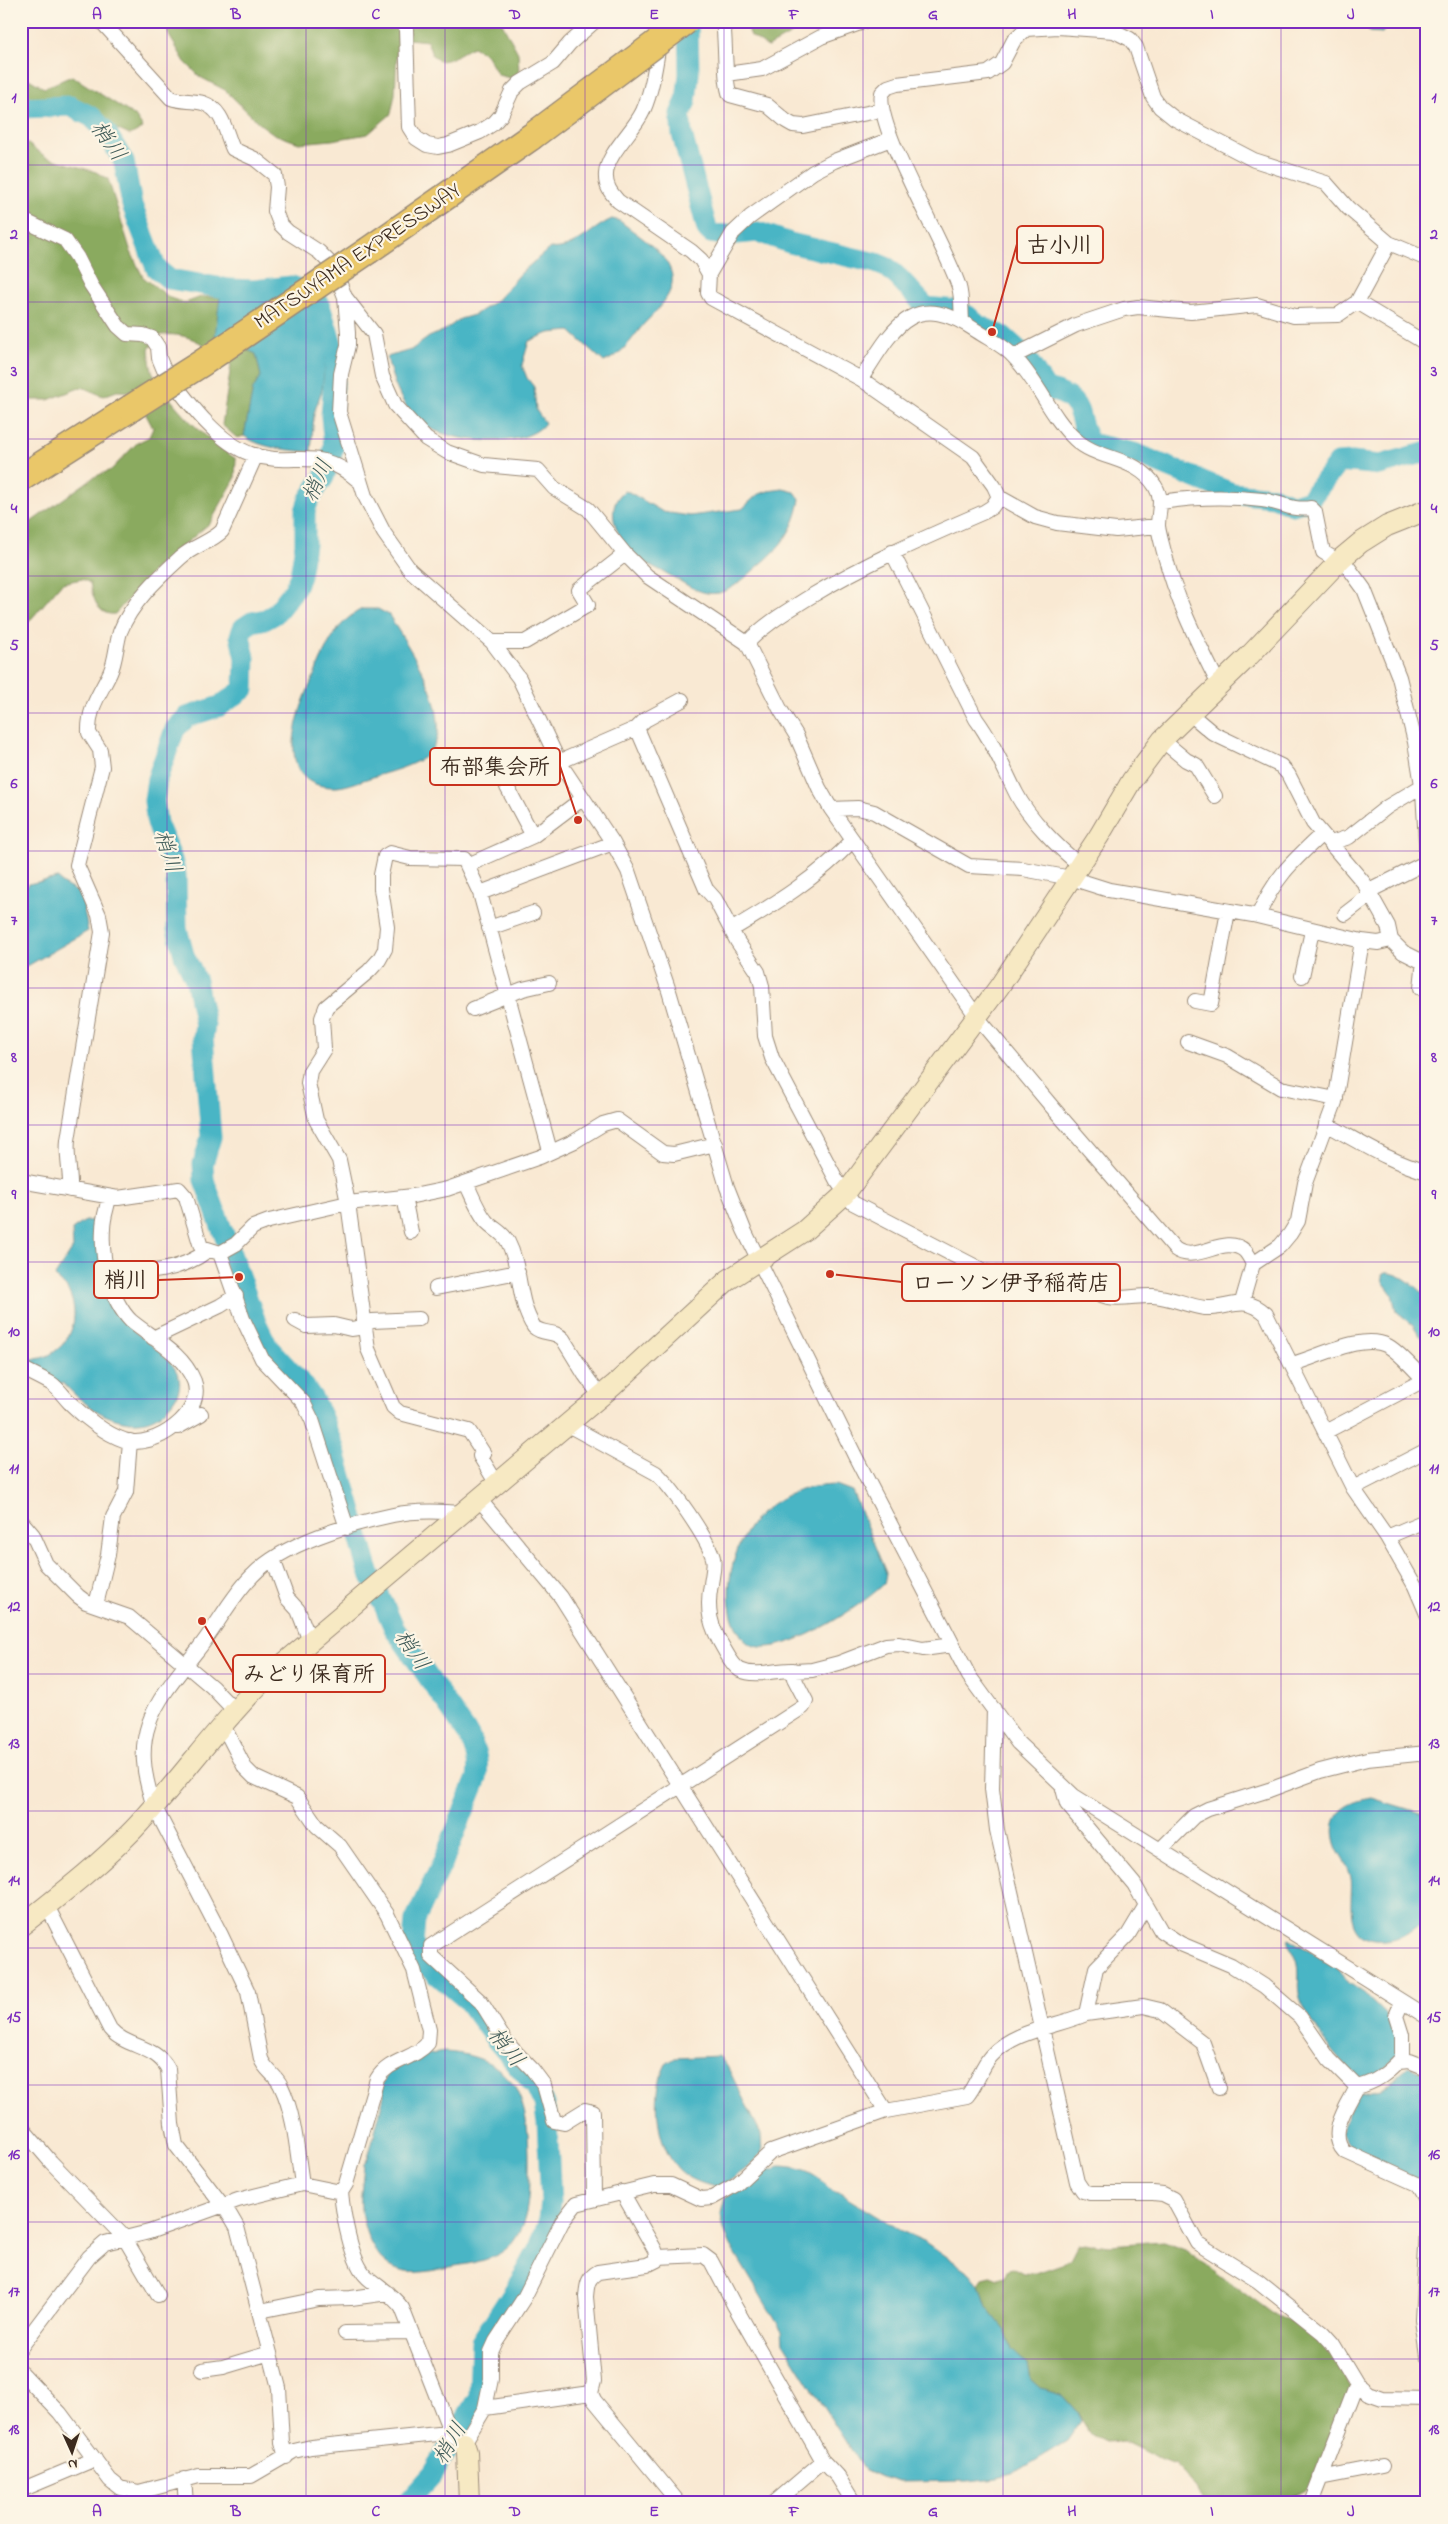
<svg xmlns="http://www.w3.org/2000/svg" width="1448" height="2524" font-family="'Indie Flower','Klee One',sans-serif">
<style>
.forest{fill:#8aaa5e;stroke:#626a3e}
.water{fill:#49b5c5;stroke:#427072}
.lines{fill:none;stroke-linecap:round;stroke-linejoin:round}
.river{stroke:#49b5c5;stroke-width:21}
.street-casing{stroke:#9a8a78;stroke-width:16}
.secondary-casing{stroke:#9a8a78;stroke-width:22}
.highway-casing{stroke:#9a8a78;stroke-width:29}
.street{stroke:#fff;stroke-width:14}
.secondary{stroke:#f7e9c3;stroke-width:20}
.highway{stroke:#eac769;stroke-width:26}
.highway-bridge-casing{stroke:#9a8a78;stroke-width:29;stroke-linecap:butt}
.highway-bridge{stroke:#eac769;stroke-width:26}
.grid{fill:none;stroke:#7b2cbf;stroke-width:1;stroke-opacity:0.55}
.labels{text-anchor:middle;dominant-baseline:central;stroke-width:4.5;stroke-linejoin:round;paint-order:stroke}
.street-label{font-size:21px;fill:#3b2a1e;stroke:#fcf5e5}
.water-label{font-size:22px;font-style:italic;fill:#405b58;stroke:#fcf5e5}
.leader{fill:none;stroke:#c8321e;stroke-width:2}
.callout-dot{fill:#c8321e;stroke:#fcf5e5;stroke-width:2}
.callout{fill:#fcf5e5;stroke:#c8321e;stroke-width:2}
.callout-label{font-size:22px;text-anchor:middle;font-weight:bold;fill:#3b2a1e}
.neatline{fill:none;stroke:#7b2cbf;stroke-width:2}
.grid-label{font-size:16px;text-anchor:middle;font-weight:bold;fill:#7b2cbf}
</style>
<rect width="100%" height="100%" fill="#fcf5e5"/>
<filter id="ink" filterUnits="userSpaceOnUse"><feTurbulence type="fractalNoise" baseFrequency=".02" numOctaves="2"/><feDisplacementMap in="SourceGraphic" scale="10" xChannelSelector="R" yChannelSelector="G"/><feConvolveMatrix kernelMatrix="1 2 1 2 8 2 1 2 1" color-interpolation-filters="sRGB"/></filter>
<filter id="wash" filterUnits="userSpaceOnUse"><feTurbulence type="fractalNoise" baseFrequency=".0096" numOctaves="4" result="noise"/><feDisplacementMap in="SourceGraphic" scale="20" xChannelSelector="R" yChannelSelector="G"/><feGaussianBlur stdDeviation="1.12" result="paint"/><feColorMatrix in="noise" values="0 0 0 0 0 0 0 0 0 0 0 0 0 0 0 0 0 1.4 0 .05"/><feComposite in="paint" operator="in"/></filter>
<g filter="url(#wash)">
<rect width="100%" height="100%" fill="#f9e9d3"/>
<path class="forest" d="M164 21H501L518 53 519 73 510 78 498 75 486 54 473 47C458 53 455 60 439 61L432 55 427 41 409 39 397 52 395 94 391 114 368 134 332 140 299 143 274 134 260 124 225 90 200 77 185 62 170 37Z
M745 21H815L768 47 751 36Z
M21 72 24 76 44 88 72 76 135 116 143 128 130 135 116 129 82 103 72 99 52 101 21 95Z
M21 139 46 157 96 172 108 179 131 252 143 277 170 298 185 303 201 297H220L216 335 256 354 261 376 253 389 244 436 237 438 222 425 231 365C207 347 193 332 161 335L149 349C150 357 150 368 154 375 173 408 205 438 236 459L235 479 210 523 154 570 115 614C97 616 93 597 90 583L82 579 62 583 21 631V529L94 477 111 470 137 443 149 437 153 428 134 392 117 391 103 396 82 387 48 400H21Z
M1163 2241 1185 2249 1272 2314 1316 2334 1330 2348 1342 2368 1352 2392C1346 2406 1318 2481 1311 2487 1286 2507 1236 2503 1206 2503L1175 2464 1160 2459 1123 2441 1105 2442 1091 2435 1077 2412 1061 2394 1041 2388 1031 2379 1028 2365 1012 2351 1005 2330 985 2305 979 2284 983 2278 991 2276 998 2279 1005 2277 1007 2270 1013 2268 1024 2274 1036 2273 1062 2264 1072 2257 1078 2245 1093 2243 1109 2245Z"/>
<path class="water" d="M1365 21H1394L1382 33 1369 32Z
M612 219 620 221C639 237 680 259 671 288 666 303 653 314 643 325 631 340 623 354 604 362L570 331 549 333 529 341 522 365 527 378 534 387 536 410 545 423C525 452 438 442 416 419 400 402 392 380 387 357L411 350 429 337 445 330 460 319 474 315 496 301 523 271 550 248C573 252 591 228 612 219Z
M283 295 309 305 323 340 326 359 322 390 314 413 311 452C290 450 262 449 244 436L253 389 261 376 256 354 215 335 220 297 257 298Z
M783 489 795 492 800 499C796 526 783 545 762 563 750 573 735 589 719 593 702 596 687 585 673 577 663 571 650 566 640 559 620 544 601 511 624 491L629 492 663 512 690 516 742 509 757 495 768 491Z
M362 609H378L389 615C409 649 441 692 438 733 437 743 431 752 423 758 409 767 389 772 373 777 362 780 349 786 337 787 274 789 294 720 310 685 323 656 332 624 362 609Z
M58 878 61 883 81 894 88 931 29 965 23 966 21 963V893L28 884Z
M99 1220 110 1303C127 1341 210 1364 168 1407 158 1418 147 1423 131 1422 104 1420 81 1402 63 1383L59 1386 24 1364C29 1359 42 1359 49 1355 75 1341 81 1311 66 1287 63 1283 57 1281 55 1276L73 1248 72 1230 85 1221Z
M1385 1273C1401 1272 1416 1287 1427 1298V1347L1413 1325 1396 1311 1392 1294 1383 1282 1382 1275Z
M836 1485 852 1491 886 1573 884 1584C863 1605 780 1661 750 1644 743 1641 740 1633 736 1627 719 1591 735 1533 766 1509 789 1491 807 1486 836 1485Z
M1372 1798 1427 1815V1917C1422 1921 1418 1927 1413 1930 1400 1940 1368 1947 1357 1930 1347 1916 1353 1894 1351 1878 1349 1865 1338 1855 1335 1843 1327 1814 1347 1802 1372 1798Z
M1289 1939 1336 1966 1349 1983 1364 1993 1386 2014 1395 2025 1398 2052C1389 2065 1374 2083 1356 2077 1335 2055 1314 2029 1302 2003 1292 1981 1308 1971 1288 1944Z
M445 2052C522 2057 530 2108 529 2173 529 2198 528 2222 513 2242 500 2259 474 2263 455 2266 439 2269 421 2274 406 2272 377 2268 364 2235 361 2209 360 2195 363 2178 364 2164L368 2158 384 2096 382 2085 389 2072 424 2055Z
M719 2056 727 2066 761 2134 762 2153 751 2165 720 2188C707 2185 695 2182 684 2174 656 2153 650 2093 666 2064L675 2058Z
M1409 2067 1424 2073 1427 2078V2184L1349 2147 1340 2134 1357 2094 1381 2089Z
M778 2166C794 2166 808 2169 820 2179 827 2185 829 2191 839 2193L899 2230 926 2242 970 2273 979 2284 985 2305 1005 2330 1012 2350 1028 2365 1031 2379 1041 2388 1061 2394 1077 2412 1081 2421 1067 2441 1012 2474 996 2478 968 2481 899 2482 881 2477 863 2469 783 2343 782 2331 733 2250 723 2227 721 2214 725 2197 749 2184 764 2169 774 2170Z"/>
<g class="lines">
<path class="river" d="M688 21 689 74 686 101 680 114 682 134 707 229 711 233 725 235 758 232 790 243 876 263 888 268 899 278 926 307 956 310 968 316 978 325 1003 336 1025 356 1046 389C1088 398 1074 416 1090 443L1134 453 1232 493 1274 497 1293 505 1309 500 1338 463 1352 462 1380 465 1427 452
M21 108 70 106 92 117 106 132 124 162 132 205 156 268 169 279 230 289 254 290 292 286 319 303 336 357 331 416 334 447 324 477 309 499 305 511V544L300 576 294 590 275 614 266 619 252 622 243 628 240 636 245 658 244 689 220 706 187 717 175 729 157 779 154 801 157 823 172 860 176 875 177 929 184 955 196 981 205 1025 203 1037 211 1137 203 1164 204 1180 256 1322 268 1347 304 1386 313 1399 322 1418 334 1448 368 1569 394 1628 469 1736C476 1751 479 1762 477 1778L443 1862 415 1920 413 1945 425 1964 467 2000 497 2041 536 2087 544 2104 547 2122 551 2202 549 2220 539 2248 525 2274 481 2342 479 2396 433 2474 407 2503"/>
</g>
</g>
<g filter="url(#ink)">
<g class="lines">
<g class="street-casing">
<path id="street" d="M101 21 171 98C182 102 192 100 203 103 224 110 225 132 233 149L255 159 275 175 277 187 275 211 280 224 288 232 319 252 328 261 340 284 345 297 348 333V345L341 374 339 412 365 496 384 533 410 570 492 642 519 678 559 762 613 843 628 871 669 991 727 1187 744 1230 855 1456 969 1676 1018 1743 1074 1796 1427 2017
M402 21 406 29 409 127 416 138 427 145 438 147 448 145 480 132 494 123 501 115 512 91 520 83 553 63 570 43 595 21
M663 21C657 50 655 84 643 111 634 131 607 153 606 174 605 186 611 193 618 201L691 251 701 260 709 274
M723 21C726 39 724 82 730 95L767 105 786 121 793 125 803 126 882 110
M727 74 762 69 821 37 866 21
M891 139 834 161 813 172 750 217 733 233 709 274 708 293 711 298 861 379 973 457 994 486 999 497 1035 517 1057 523 1116 530 1158 526
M21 219 65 240 77 257 91 285 118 326 127 334 143 335 152 338 158 347 159 358 164 370C186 399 216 442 251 454 294 469 316 443 359 481
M345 297 374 334 382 376 395 405 426 439 447 452 484 465 538 470 554 488 588 509 625 554
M1357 302 1427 344
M962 321C961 310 962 297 959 287 946 245 874 127 882 93L888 87 897 84 988 73 1002 63 1014 40 1026 29 1058 27 1114 31 1130 39 1136 47 1153 97 1160 107 1175 119 1254 160 1326 183 1348 208 1389 243 1427 259
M1014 356 1076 325 1124 309 1138 307 1191 312 1257 305 1294 316 1338 315 1357 302 1389 243
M861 379C894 327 913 288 977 331 989 339 1005 346 1014 357 1038 381 1050 416 1075 439 1098 461 1137 456 1155 486 1164 500 1158 511 1158 526 1159 534 1162 544 1164 552 1177 602 1196 639 1219 685
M1161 502C1194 497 1229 496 1262 500 1281 502 1290 511 1311 508L1315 512 1323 552 1348 567 1364 589 1399 677 1415 742
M892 552 976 719C993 742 1003 767 1016 793 1028 817 1058 848 1080 865
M492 642H525L588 605 579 590 625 554 647 576 747 643 780 709 796 735 819 788 831 809 977 1017 1053 1108 1175 1249C1197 1265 1224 1233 1245 1251 1248 1254 1251 1260 1253 1264
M747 643C765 624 786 612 808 598 864 564 924 538 984 512L992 507 999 497
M1189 713 1214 734 1281 766 1288 774 1313 823 1364 883 1388 926 1391 940 1403 952 1427 964
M637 728 706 889 715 899 737 941 758 972 762 986 765 1036 772 1058 837 1181 853 1203 986 1272C1006 1277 1027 1272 1047 1276 1068 1280 1087 1291 1108 1297 1122 1300 1139 1295 1153 1296 1171 1297 1188 1306 1205 1308 1230 1309 1244 1294 1266 1314L1353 1488 1387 1537 1415 1586 1427 1614
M1427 738 1415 742 1423 791 1427 859
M1162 740 1186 760 1196 765 1215 796
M559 762 637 728 645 720 682 700
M507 787 533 836
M831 809 858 808 874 812 969 866 1023 869 1071 878 1109 890 1253 915 1362 941 1378 943 1391 940
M1331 843 1349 837 1387 807 1422 786
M468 865 533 836 582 799
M1369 891 1427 862
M480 893 464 859 410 858 390 853 385 856 381 875V889L387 927 385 949 379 960 369 971 326 1007 322 1018 324 1049 310 1071 308 1083 316 1120 339 1160 348 1203 368 1349 393 1407 400 1413 469 1431 484 1454 480 1456 497 1484
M1345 914 1371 894
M1258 916C1274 878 1292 862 1322 834
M489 928 533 913
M731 930C775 904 817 878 853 840
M1302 976 1312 931
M1421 988 1423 969 1427 960
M1195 1001 1211 1004 1228 911
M473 1009 523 989 549 983
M1188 1042 1227 1056 1281 1088 1336 1099
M1326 1124C1360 1142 1390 1162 1427 1172
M550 1151 480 893 613 843
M21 1181 118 1198 179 1189 186 1197 201 1247 220 1253 236 1244 253 1227 269 1221 348 1203 413 1196 447 1189 540 1157 575 1141 603 1124 617 1120 663 1153 674 1154 715 1144
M466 1183C472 1195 477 1210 486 1221 493 1229 503 1232 508 1242 522 1269 517 1301 534 1327 543 1335 555 1330 563 1339L585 1375 601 1397
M70 1190C71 1173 66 1157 68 1140L102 932 99 915 77 865 102 767 100 750 89 733C88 708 100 694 110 673 116 660 116 645 120 632 131 603 158 578 180 558 193 546 211 542 222 531L256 455
M404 1197 411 1232
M220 1253 243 1319 262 1359 303 1402 312 1420 347 1528
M136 1279C144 1270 155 1272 166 1269 181 1266 195 1260 207 1251
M436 1288 518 1272
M1242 1302 1253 1264 1280 1246 1290 1234 1298 1221 1305 1183 1335 1102 1362 941
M295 1320 306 1326 334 1325 351 1329 358 1328 372 1321 419 1319
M153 1338 220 1306 236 1296
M1292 1364C1317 1358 1363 1332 1388 1346 1399 1352 1418 1373 1427 1383
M21 1368C31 1373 42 1378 52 1384 59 1389 64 1397 70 1403 84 1417 106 1434 124 1440 154 1451 206 1412 194 1381 182 1352 154 1340 131 1321 110 1300 101 1258 103 1229 103 1218 107 1208 109 1198
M568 1425 656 1473C671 1486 708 1539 713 1558 715 1566 712 1575 711 1584 706 1610 710 1626 724 1649 728 1656 733 1666 740 1670 757 1678 775 1669 793 1670L795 1671 794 1678 806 1701 803 1707 431 1946V1956L481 2002 505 2041 532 2069 544 2085 554 2121 564 2123 585 2110 593 2112 594 2198
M178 1427 201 1414
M1327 1431 1424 1380
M1353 1488 1427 1450
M479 1499 561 1597 886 2111
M21 1521 33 1535 46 1564 78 1596 86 1602 129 1617 212 1687 234 1710
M1387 1537 1427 1520
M273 1559 287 1598 298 1610 310 1641
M96 1605 108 1555 113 1517 126 1492 130 1441
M795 1671 812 1670 839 1663 886 1645 899 1644 923 1649 952 1645
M994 1709 992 1789 997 1830 1077 2182 1083 2191 1090 2193H1153L1163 2194 1173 2199 1197 2243 1258 2281 1323 2333 1333 2344 1357 2384 1368 2393 1382 2398 1427 2399
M219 1727 228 1735 245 1768 254 1777 297 1797 317 1826 340 1846 387 1914 414 1970 429 2030 428 2043C414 2060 389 2059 377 2079L346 2184 341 2192
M1062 1785 1067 1804 1134 1884 1161 1931 1181 1944 1231 1965 1264 1986 1300 2017 1329 2059 1357 2087C1377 2082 1388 2073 1402 2058V2035L1396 2016 1402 2002
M1160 1850 1194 1816 1208 1809 1269 1790 1320 1771 1367 1759 1427 1753
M47 1906 110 2029C126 2048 156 2045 168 2069L172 2124 176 2145 230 2215 237 2227 279 2388 282 2443 286 2457
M1086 2014 1143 2006 1160 2010 1203 2043 1219 2088
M1398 2062 1409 2061 1427 2068
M1357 2087C1348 2105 1327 2133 1344 2151L1417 2184 1427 2201
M21 2127 51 2162 124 2237 158 2295
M1427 2230 1422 2320 1427 2355
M657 2257 703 2255 711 2261 734 2305 823 2461 838 2477 854 2503
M260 2311 319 2299 351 2298 388 2293
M345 2333 411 2332
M21 2347 89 2257 105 2243 149 2232 238 2200 302 2184
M202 2370 223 2367 270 2353
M21 2372 60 2413 110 2480 120 2488 139 2492 199 2476H251L294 2451 311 2447 447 2433 464 2443 485 2408 491 2379V2352L496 2341 524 2298 562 2222 576 2204 654 2185H671L701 2199 712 2198 737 2184 771 2152 886 2111 967 2096C977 2084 981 2067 991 2056 1014 2030 1056 2027 1086 2014L1096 1968 1128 1935 1146 1905
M591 2393 594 2381 586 2297C587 2286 587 2278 598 2272L647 2265 657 2260 655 2250 622 2192
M485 2408 591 2393 594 2400 679 2503
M447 2433V2423L402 2308C392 2294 379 2288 367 2277 351 2263 343 2213 341 2192L302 2184C297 2152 295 2115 281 2086 276 2075 265 2070 261 2059L248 1992 221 1935 154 1806C129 1734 152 1707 196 1652 216 1628 230 1598 252 1576 283 1543 350 1524 393 1515 415 1510 440 1511 462 1513
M1320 2478 1382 2466
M184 2479 186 2503
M21 2490 95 2459
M774 2503 823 2461
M1311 2503 1357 2384"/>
</g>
<g class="secondary-casing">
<path id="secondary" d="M21 1926C60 1895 99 1865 133 1830 179 1782 216 1727 263 1681L614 1385 728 1280 804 1231 845 1194 999 987 1099 836 1132 780 1162 740 1248 657 1342 558 1360 543 1387 526 1427 510
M464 2443 467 2452 469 2503"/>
</g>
<g class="highway-casing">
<path id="highway" d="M369 250 531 137
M21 478 131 408"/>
</g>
<use href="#street" class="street"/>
<use href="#secondary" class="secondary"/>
<use href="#highway" class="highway"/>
<g class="highway-bridge-casing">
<path id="highway-bridge" d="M531 137 686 21
M131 408 202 363 369 250"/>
</g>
<use href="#highway-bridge" class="highway-bridge"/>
</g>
</g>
<path class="grid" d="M167 21V2503M306 21V2503M445 21V2503M585 21V2503M724 21V2503M863 21V2503M1003 21V2503M1142 21V2503M1281 21V2503M21 165H1427M21 302H1427M21 439H1427M21 576H1427M21 713H1427M21 851H1427M21 988H1427M21 1125H1427M21 1262H1427M21 1399H1427M21 1536H1427M21 1674H1427M21 1811H1427M21 1948H1427M21 2085H1427M21 2222H1427M21 2359H1427"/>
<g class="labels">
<g class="street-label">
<text transform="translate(358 257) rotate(-34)">MATSUYAMA EXPRESSWAY</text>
</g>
<g class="water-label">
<text transform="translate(107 142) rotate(55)">梢川</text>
<text transform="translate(319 481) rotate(-66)">梢川</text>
<text transform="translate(166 852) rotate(72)">梢川</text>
<text transform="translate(411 1651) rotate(56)">梢川</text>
<text transform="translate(505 2048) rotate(51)">梢川</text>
<text transform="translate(451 2444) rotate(-59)">梢川</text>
</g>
</g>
<path class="leader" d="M992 332L1017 244M578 820L560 766M239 1277L158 1280M830 1274L902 1282M202 1621L233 1673"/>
<g class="callout-dot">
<circle cx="992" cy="332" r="5"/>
<circle cx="578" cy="820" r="5"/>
<circle cx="239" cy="1277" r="5"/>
<circle cx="830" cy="1274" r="5"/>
<circle cx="202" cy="1621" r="5"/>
</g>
<g class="callout">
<rect x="1017" y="226" width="86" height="37" rx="5"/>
<rect x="430" y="748" width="130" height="37" rx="5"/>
<rect x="94" y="1261" width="64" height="37" rx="5"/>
<rect x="902" y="1264" width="218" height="37" rx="5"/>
<rect x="233" y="1655" width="152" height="37" rx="5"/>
</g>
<g class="callout-label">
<text x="1060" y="252">古小川</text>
<text x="495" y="774">布部集会所</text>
<text x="126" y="1287">梢川</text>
<text x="1011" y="1290">ローソン伊予稲荷店</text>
<text x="309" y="1681">みどり保育所</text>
</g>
<rect width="1448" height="2524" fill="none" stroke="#fcf5e5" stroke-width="55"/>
<g transform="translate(72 2452) rotate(177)" stroke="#fcf5e5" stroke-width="4" paint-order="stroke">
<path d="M0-4L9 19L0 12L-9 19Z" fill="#3b2a1e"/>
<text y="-8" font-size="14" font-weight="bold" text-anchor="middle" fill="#3b2a1e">N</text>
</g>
<rect x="28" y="28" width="1392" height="2468" class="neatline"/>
<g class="grid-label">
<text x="97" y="19">A</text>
<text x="236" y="19">B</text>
<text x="376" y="19">C</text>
<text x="515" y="19">D</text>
<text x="654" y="19">E</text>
<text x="794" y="19">F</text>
<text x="933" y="19">G</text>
<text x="1072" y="19">H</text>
<text x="1212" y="19">I</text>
<text x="1351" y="19">J</text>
<text x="14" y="102">1</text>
<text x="1434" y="102">1</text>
<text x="14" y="239">2</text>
<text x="1434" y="239">2</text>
<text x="14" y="376">3</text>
<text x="1434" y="376">3</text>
<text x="14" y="513">4</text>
<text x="1434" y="513">4</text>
<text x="14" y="650">5</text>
<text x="1434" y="650">5</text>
<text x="14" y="788">6</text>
<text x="1434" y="788">6</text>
<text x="14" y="925">7</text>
<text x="1434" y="925">7</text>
<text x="14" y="1062">8</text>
<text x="1434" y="1062">8</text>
<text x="14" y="1199">9</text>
<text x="1434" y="1199">9</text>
<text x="14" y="1336">10</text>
<text x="1434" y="1336">10</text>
<text x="14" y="1473">11</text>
<text x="1434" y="1473">11</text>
<text x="14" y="1611">12</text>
<text x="1434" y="1611">12</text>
<text x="14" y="1748">13</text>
<text x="1434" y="1748">13</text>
<text x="14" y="1885">14</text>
<text x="1434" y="1885">14</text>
<text x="14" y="2022">15</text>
<text x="1434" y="2022">15</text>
<text x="14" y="2159">16</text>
<text x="1434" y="2159">16</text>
<text x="14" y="2296">17</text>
<text x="1434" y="2296">17</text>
<text x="14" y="2434">18</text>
<text x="1434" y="2434">18</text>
<text x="97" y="2516">A</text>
<text x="236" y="2516">B</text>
<text x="376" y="2516">C</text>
<text x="515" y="2516">D</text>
<text x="654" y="2516">E</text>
<text x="794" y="2516">F</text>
<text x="933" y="2516">G</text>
<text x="1072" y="2516">H</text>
<text x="1212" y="2516">I</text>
<text x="1351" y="2516">J</text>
</g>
</svg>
